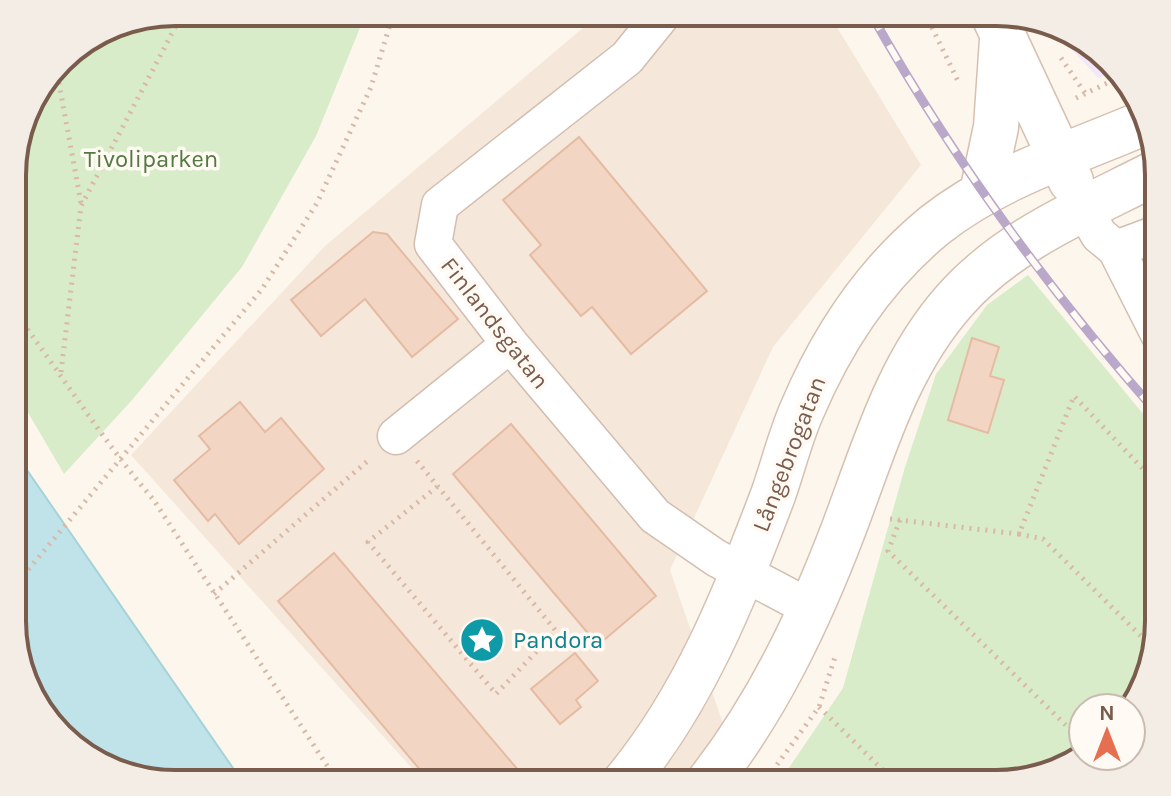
<svg xmlns="http://www.w3.org/2000/svg" width="1171" height="796" font-family="Karla,sans-serif">
<style>
.residential{fill:#f5e8da}
.education{fill:#f3e8fa}
.green{fill:#d8ecc9}
.water{fill:#bfe3e8;stroke:#a5d3da;stroke-width:2}
.building{fill:#f3d5c3;stroke:#e6bba3;stroke-width:2}
.lines{fill:none;stroke-linecap:round;stroke-linejoin:round}
.street-casing{stroke:#d1beb0;stroke-width:39}
.secondary-casing{stroke:#d6c0b0;stroke-width:47}
.path{stroke:#d9b8a5;stroke-width:5;stroke-dasharray:2 6;stroke-linecap:butt}
.street{stroke:#fff;stroke-width:36}
.secondary{stroke:#fff;stroke-width:44}
.rail-casing{stroke:#b9a8c9;stroke-width:9}
.rail{stroke:#fffaf3;stroke-width:6;stroke-dasharray:18;stroke-linecap:butt}
.labels{text-anchor:middle;dominant-baseline:central;stroke-width:7;stroke-linejoin:round;paint-order:stroke}
.park-label{font-size:24px;fill:#537a41;stroke:#fffaf3}
.street-label{font-size:24px;fill:#7a5c4d;stroke:#fffaf3}
.culture-label{font-size:24px;fill:#0d838f;stroke:#fffaf3;text-anchor:start}
.rim{fill:none;stroke:#7a5c4d;stroke-width:4}
</style>
<rect width="100%" height="100%" fill="#fdf6ec"/>
<path class="residential" d="M829 14 921 165 773 347 670 570 744 784H426L131 455 325 246 597 16Z"/>
<path class="education" d="M1054 30 1095 45 1116 70 1098 78Z"/>
<path class="green" d="M364 18 316 136 242 267 133 399 64 474 13 387V153L34 94 68 52 122 21Z
M1028 275 1159 433V631L1130 708H1083V755C1031 796 849 784 778 784L843 688 905 467 936 374 987 305Z"/>
<path class="water" d="M13 448 20 460 244 784H165L76 751 34 703 13 642Z"/>
<path class="building" d="M579 137 707 291 631 354 592 307 581 316 530 255 541 245 503 200Z
M373 232 387 234 458 319 412 357 365 299 321 336 291 300Z
M972 338 999 347 990 376 1004 380 988 433 948 420Z
M240 402 265 432 281 418 324 469 239 544 215 514 208 521 174 480 210 449 199 436Z
M511 424 656 596 598 645 453 474Z
M334 553 530 784H432L278 601Z
M575 653 598 681 576 700 581 707 560 724 531 689Z"/>
<g class="lines">
<g class="street-casing">
<path id="street" d="M661 16 627 58 440 205 433 244 510 344 655 516 716 558 812 609
M1084 209 1099 235 1116 249 1159 334
M1116 249 1159 233
M396 436 510 344"/>
</g>
<g class="secondary-casing">
<path id="secondary" d="M992 12 1071 181
M982 193 996 127 1002 40
M623 784C693 701 735 596 773 495 783 467 790 437 802 410 832 339 875 274 935 225 997 176 1074 153 1146 122
M707 784C768 706 809 620 844 528 874 449 897 365 955 300 1009 239 1087 208 1159 171"/>
</g>
<path class="path" d="M925 13 958 81
M1061 58 1085 93
M56 67 81 203
M1076 98 1122 76
M13 310C61 373 102 440 153 499L339 784
M61 372 81 206 179 20
M417 461 556 631 496 694 368 542 438 486
M890 519 1019 534 1074 396 1159 486
M900 520 888 551 1083 742
M1019 534 1043 539 1153 648
M13 588 262 289 317 203 371 87 392 18
M214 594 371 458
M819 707 897 784
M572 784 585 767
M763 784 819 707 836 654"/>
<use href="#street" class="street"/>
<use href="#secondary" class="secondary"/>
<g class="rail-casing">
<path id="rail" d="M871 14C952 158 1049 291 1159 415"/>
</g>
<use href="#rail" class="rail"/>
</g>
<defs>
<g id="sight-disc" transform="scale(2.3)"><circle r="9.5" fill="#0f9aa8" stroke="#fffaf3"/><path d="M0-6L1.8-2.2L6-1.7L2.9 1.2L3.7 5.4L0 3.3L-3.7 5.4L-2.9 1.2L-6-1.7L-1.8-2.2Z" fill="#fff"/></g>
</defs>
<g fill-rule="evenodd">
<use href="#sight-disc" x="482" y="640"/>
</g>
<g class="labels">
<g class="park-label">
<text x="151" y="159">Tivoliparken</text>
</g>
<g class="street-label">
<text transform="translate(495 323) rotate(52)">Finlandsgatan</text>
<text transform="translate(789 454) rotate(-69)">Långebrogatan</text>
</g>
<g class="culture-label">
<text x="513" y="640">Pandora</text>
</g>
</g>
<path d="M0 0H1171V796H0ZM175 26H996A149 149 0 0 1 1145 175V621A149 149 0 0 1 996 770H175A149 149 0 0 1 26 621V175A149 149 0 0 1 175 26Z" fill="#f4ede6" fill-rule="evenodd"/>
<path class="rim" d="M175 26H996A149 149 0 0 1 1145 175V621A149 149 0 0 1 996 770H175A149 149 0 0 1 26 621V175A149 149 0 0 1 175 26Z"/>
<g transform="translate(1107 732)"><circle r="38" fill="#fffaf3" stroke="#cabbb1" stroke-width="2"/>
<path d="M0-6L14 30L0 20L-14 30Z" fill="#e76f51"/>
<text y="-12" font-size="22" font-weight="bold" text-anchor="middle" fill="#7a5c4d">N</text>
</g>
</svg>
